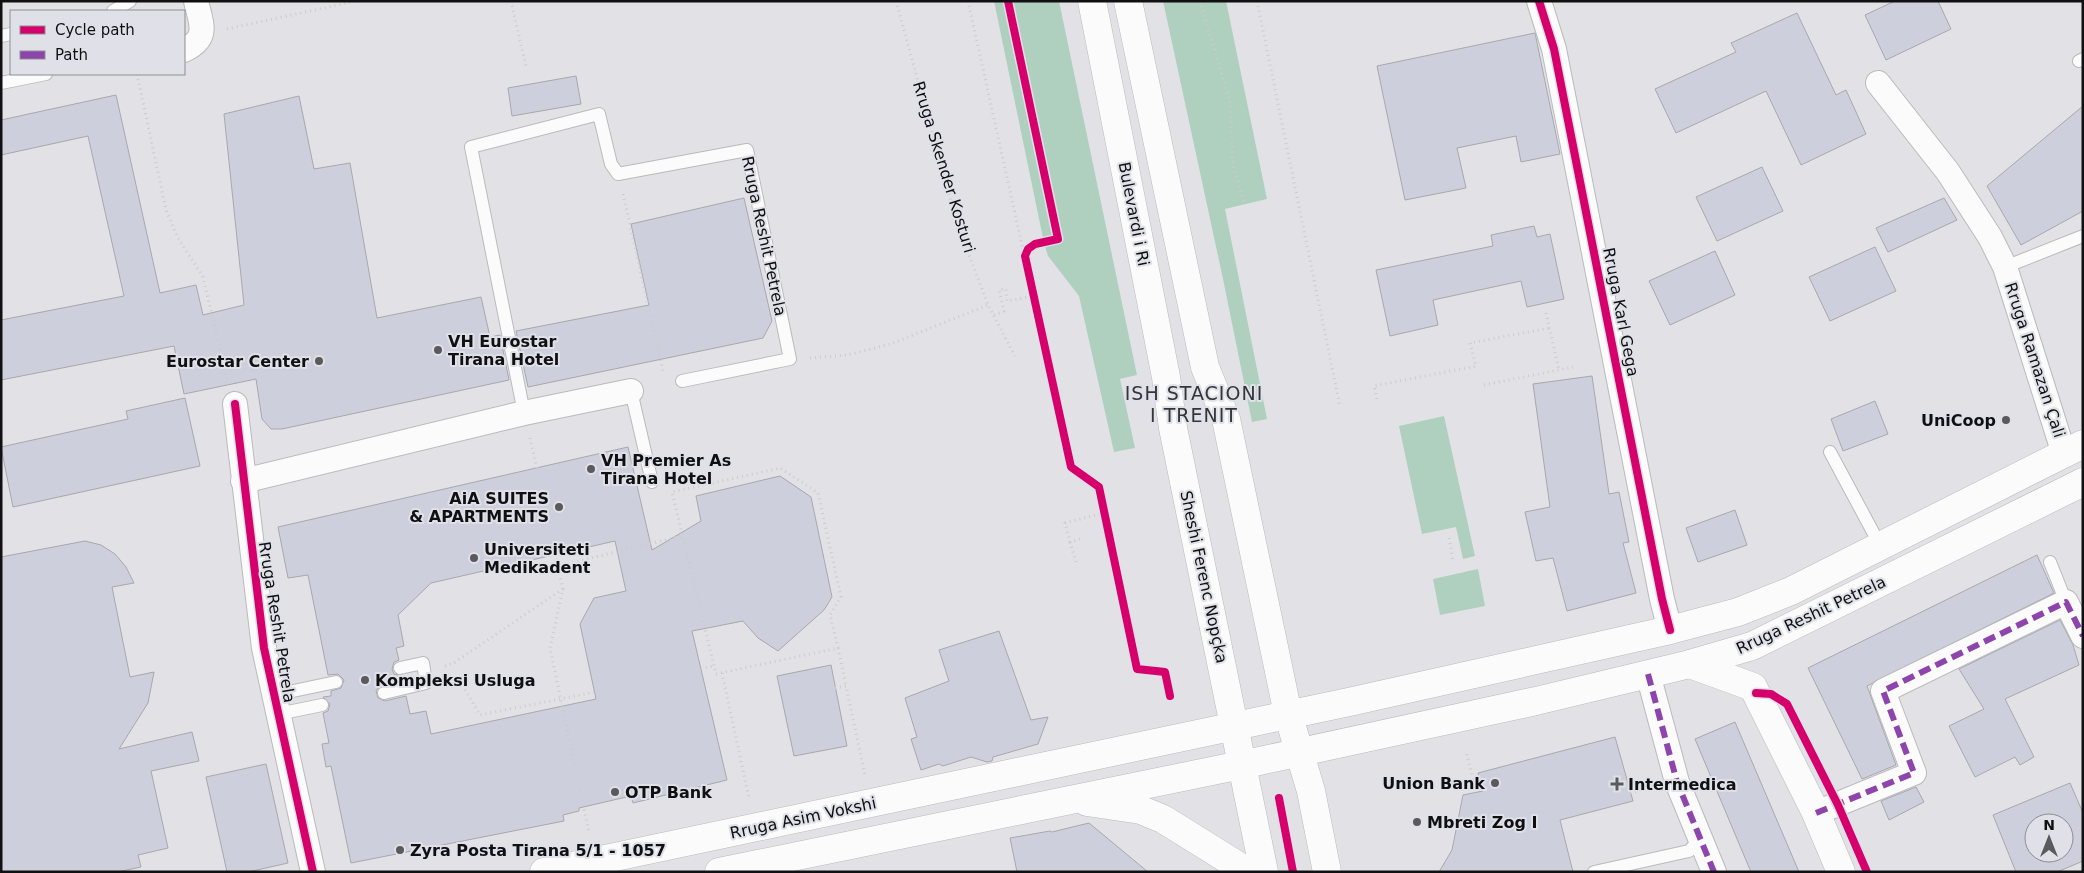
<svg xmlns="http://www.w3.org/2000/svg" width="2084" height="873" font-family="'DejaVu Sans',sans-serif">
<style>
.green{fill:#b0d0bf}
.building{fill:#cdcfdd;stroke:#a8a8ab;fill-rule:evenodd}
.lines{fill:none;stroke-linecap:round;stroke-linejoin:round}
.service-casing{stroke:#bababd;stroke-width:14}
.minor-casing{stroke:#bababd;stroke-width:26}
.tertiary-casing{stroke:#bababd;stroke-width:29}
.secondary-casing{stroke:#bababd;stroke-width:29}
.primary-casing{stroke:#bababd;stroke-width:29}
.path{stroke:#ccc;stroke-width:3;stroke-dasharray:1 4;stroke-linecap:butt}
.service{stroke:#fbfbfb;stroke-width:12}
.minor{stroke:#fbfbfb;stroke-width:24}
.tertiary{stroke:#fbfbfb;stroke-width:28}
.secondary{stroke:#fbfbfb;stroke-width:28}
.primary{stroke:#fbfbfb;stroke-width:28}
.quiet{stroke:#8e44ad;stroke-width:6;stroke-dasharray:12 6;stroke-linecap:butt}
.cycleway-casing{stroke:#e0e1e8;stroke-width:11}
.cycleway{stroke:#d6006c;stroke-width:8}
.poi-dot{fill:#5a5a5d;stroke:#e0e1e8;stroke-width:2}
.labels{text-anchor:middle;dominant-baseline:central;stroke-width:4;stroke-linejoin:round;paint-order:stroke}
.street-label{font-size:16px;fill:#101013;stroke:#e0e1e8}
.poi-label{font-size:16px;font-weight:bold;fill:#101013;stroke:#e0e1e8;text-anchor:start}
.quarter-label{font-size:19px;letter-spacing:1px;fill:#34353b;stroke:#e0e1e8}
</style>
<rect width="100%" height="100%" fill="#e2e2e6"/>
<path class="green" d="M994 1H1059L1137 375 1120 379 1135 448 1114 452 1079 296 1048 256 1044 243Z
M1163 1H1226L1267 199 1225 209 1267 419 1252 422 1223 279Z
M1444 416 1475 556 1463 559 1456 527 1422 534 1399 426Z
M1478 569 1485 606 1440 615 1433 579Z"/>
<path class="building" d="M1895 1H1938L1951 29 1886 60 1865 15Z
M1797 13 1836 95 1846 90 1866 134 1801 165 1766 91 1676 133 1655 89 1736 52 1731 43Z
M1535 33 1560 154 1521 162 1516 136 1457 148 1466 188 1405 200 1377 66Z
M576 76 581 104 512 116 508 88Z
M116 95 160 293 196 285 203 315 244 305 224 114 299 96 314 169 350 163 377 318 481 297 490 337 500 335 509 380 282 429H271L262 419 256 379 184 394 174 346 1 380V320L124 296 88 136 1 155V120Z
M2083 106V211L2021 245 1987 186Z
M1762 167 1783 211 1717 241 1696 197Z
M744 198 772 321 763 338 528 387 516 331 649 305 631 224Z
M1944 198 1957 220 1888 252 1876 228Z
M1534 226 1537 237 1550 234 1564 299 1527 307 1521 281 1433 300 1438 325 1390 336 1376 270 1493 246 1491 235Z
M1875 247 1896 291 1830 321 1809 277Z
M1715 251 1735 295 1670 325 1649 281Z
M1592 376 1609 494 1619 492 1629 542 1623 543 1636 593 1567 611 1553 558 1536 561 1525 512 1550 507 1533 384Z
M185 398 200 466 13 507 1 447 128 419 126 411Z
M1875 401 1888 434 1843 451 1831 419Z
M628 447 652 550 701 521 696 496 780 476 811 497 832 597 824 610 778 651 758 638 743 621 692 631 727 780 633 803 631 796 579 808V811L563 815 564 821 351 863 331 766 326 767 322 744 329 743 323 713 328 711 330 704 323 697 331 696V691L341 688 344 680 338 674 328 675 308 575 288 578 278 527ZM615 541 626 591 594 598 580 624 596 699 431 734 426 711 410 714 406 696 385 701 378 698 376 691 379 687 403 680 402 676 394 674 392 669 394 662 399 660 396 648 404 646 398 615 431 583Z
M1735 510 1747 545 1698 562 1686 528Z
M85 541 101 545 115 554 126 567 134 583 112 587 130 677 154 672 148 703 119 749 192 732 199 761 151 771 168 848 138 855 141 867 117 872H1V557Z
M2037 555 2054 593 1867 686 1896 765 1862 779 1808 668Z
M2060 620 2073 645 2079 665 2005 699 2034 757 2020 765 2015 757 1975 777 1949 726 1984 709 1959 669Z
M999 631 1031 720 1048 717 1038 744 993 757 992 761 987 762 971 757 943 766 939 764 921 770 911 739 917 737 905 698 949 681 939 650Z
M831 665 847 746 794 756 777 676Z
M1735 722 1799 872H1751L1695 739Z
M1615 737 1633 801 1560 820 1573 872H1439L1452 850 1463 795 1483 791 1478 773Z
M266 764 288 863 248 872H227L206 777Z
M2070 783 2083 813V861L2057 872H2016L1993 815ZM2034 823H2064V853H2034Z
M1916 787 1924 802 1889 820 1881 801Z
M1089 823 1148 872H1017L1010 838 1050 831 1052 832Z"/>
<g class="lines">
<g class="service-casing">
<path id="service" d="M113 11 130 1
M1 36 11 34
M2079 61 2083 59
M1 83 46 74
M2005 267 2083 236
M631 391 652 482
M524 413 471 147 599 114 611 164 618 174 747 150 790 359 682 381
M1830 452 1881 547
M2050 562 2066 602
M384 693 426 683 423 663 400 668
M274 695 336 682
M278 714 322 705
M1594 872 1689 851 1701 838"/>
</g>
<g class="minor-casing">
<path id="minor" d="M1539 1 1554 49 1662 599 1670 630
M184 50C210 38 201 24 196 1
M1878 83 1948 172 1990 237 2005 267 2064 454
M235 404 264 648 313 872
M243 481 524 413 631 391
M1648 674 1677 782 1714 872
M1816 813 1914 773 1883 691 2066 602 2083 636"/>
</g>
<g class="tertiary-casing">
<path id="tertiary" d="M1690 664 1753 687 1816 813 1841 872"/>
</g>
<g class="secondary-casing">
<path id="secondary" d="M1092 1 1166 377 1173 428 1264 872
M1128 1 1205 367 1226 419 1288 714 1311 791 1327 872"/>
</g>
<g class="primary-casing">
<path id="primary" d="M1087 802 1141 810 1163 819 1248 872
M544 872 1349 702 1670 630 1738 612 1791 591 2083 444
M719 872 1241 765 1536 701 1690 664 1752 646 2083 482"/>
</g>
<path class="path" d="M511 1 526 66
M896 1 956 220 988 305 1015 356
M968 1 1071 467 1099 487 1137 669 1165 672 1170 696
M1200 1 1230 102 1233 166 1244 201
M1257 1 1340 407
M227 29 356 1
M137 74 166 210 178 238 203 277 227 379
M623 194 663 371
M1546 313 1559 370
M994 315 1004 311 999 290 1006 289 1007 301 1033 296
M810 358 847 355 891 344 988 305
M1484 385 1573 367
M1377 399 1374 386 1476 366 1470 343 1550 328
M530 438 537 468
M1449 538 1453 561
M1080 539 1070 542 1065 523 1104 513
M1070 542 1076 562
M555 554 563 589 550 648 575 767
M558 566 682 536
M838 648 830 615 841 597 818 493 780 468 672 492 716 674 838 648 846 686
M445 666 455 662 563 589
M701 669 714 666
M722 673 749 798
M460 681 480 715 595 692
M835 688 846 686 865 775
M1467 754 1476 793
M580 790 589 832
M1630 793 1652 788"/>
<use href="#service" class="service"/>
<use href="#minor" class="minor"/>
<use href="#tertiary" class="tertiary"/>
<use href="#secondary" class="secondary"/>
<use href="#primary" class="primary"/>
<path class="quiet" d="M1648 674 1677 782 1714 872
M1816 813 1914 773 1883 691 2066 602 2083 636"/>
<g class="cycleway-casing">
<path id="cycleway" d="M1008 1 1058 239 1035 244 1028 249 1025 256 1071 467 1099 487 1137 669 1165 672 1170 696
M1539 1 1554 49 1662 599 1670 630
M235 404 264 648 313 872
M1756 693 1771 694 1787 704 1838 805 1867 872
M1279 798 1293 872"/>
</g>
<use href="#cycleway" class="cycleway"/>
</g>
<g class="poi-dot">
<circle cx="438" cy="350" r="5"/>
<circle cx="319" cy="361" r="5"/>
<circle cx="2006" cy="420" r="5"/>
<circle cx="591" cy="469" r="5"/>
<circle cx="559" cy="507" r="5"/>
<circle cx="474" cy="558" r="5"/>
<circle cx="365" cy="680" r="5"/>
<circle cx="1495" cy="783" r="5"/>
<path d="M1614.5 776.5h5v5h5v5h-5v5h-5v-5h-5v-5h5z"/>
<circle cx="615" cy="792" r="5"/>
<circle cx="1417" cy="822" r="5"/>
<circle cx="400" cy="850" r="5"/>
</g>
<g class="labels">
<g class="street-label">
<text transform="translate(944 167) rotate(73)">Rruga Skender Kosturi</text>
<text transform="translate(1134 214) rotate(79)">Bulevardi i Ri</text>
<text transform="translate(764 236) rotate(78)">Rruga Reshit Petrela</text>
<text transform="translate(1621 312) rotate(79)">Rruga Karl Gega</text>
<text transform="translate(2035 360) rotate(72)">Rruga Ramazan Çali</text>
<text transform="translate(1204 577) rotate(78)">Sheshi Ferenc Nopçka</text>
<text transform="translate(1811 615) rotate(-25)">Rruga Reshit Petrela</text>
<text transform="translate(277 622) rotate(81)">Rruga Reshit Petrela</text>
<text transform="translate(803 818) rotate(-12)">Rruga Asim Vokshi</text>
</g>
<g class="poi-label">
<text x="448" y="341">VH Eurostar<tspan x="448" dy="18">Tirana Hotel</tspan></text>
<text x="309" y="361" text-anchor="end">Eurostar Center</text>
<text x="1996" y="420" text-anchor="end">UniCoop</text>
<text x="601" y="460">VH Premier As<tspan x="601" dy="18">Tirana Hotel</tspan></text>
<text x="549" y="498" text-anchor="end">AiA SUITES<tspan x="549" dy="18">&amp; APARTMENTS</tspan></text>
<text x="484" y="549">Universiteti<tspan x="484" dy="18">Medikadent</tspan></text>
<text x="375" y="680">Kompleksi Usluga</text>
<text x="1485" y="783" text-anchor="end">Union Bank</text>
<text x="1628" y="784">Intermedica</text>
<text x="625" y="792">OTP Bank</text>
<text x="1427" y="822">Mbreti Zog I</text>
<text x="410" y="850">Zyra Posta Tirana 5/1 - 1057</text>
</g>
<g class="quarter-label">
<text x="1194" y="393">ISH STACIONI<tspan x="1194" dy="22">I TRENIT</tspan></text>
</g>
</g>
<rect width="2084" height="873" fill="none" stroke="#101013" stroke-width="5"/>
<rect x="10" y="10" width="175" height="65" fill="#e0e1e8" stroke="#8d8d93"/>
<rect x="20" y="26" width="25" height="8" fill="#d6006c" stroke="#8d8d93"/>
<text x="55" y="35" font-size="15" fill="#101013">Cycle path</text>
<rect x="20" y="51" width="25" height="8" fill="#8e44ad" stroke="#8d8d93"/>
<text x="55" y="60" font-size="15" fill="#101013">Path</text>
<g transform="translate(2049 838)"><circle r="24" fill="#e0e1e8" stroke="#8d8d93"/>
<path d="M0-4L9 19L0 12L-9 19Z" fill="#5a5a5d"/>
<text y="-8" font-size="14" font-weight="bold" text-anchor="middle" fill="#101013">N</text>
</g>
</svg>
